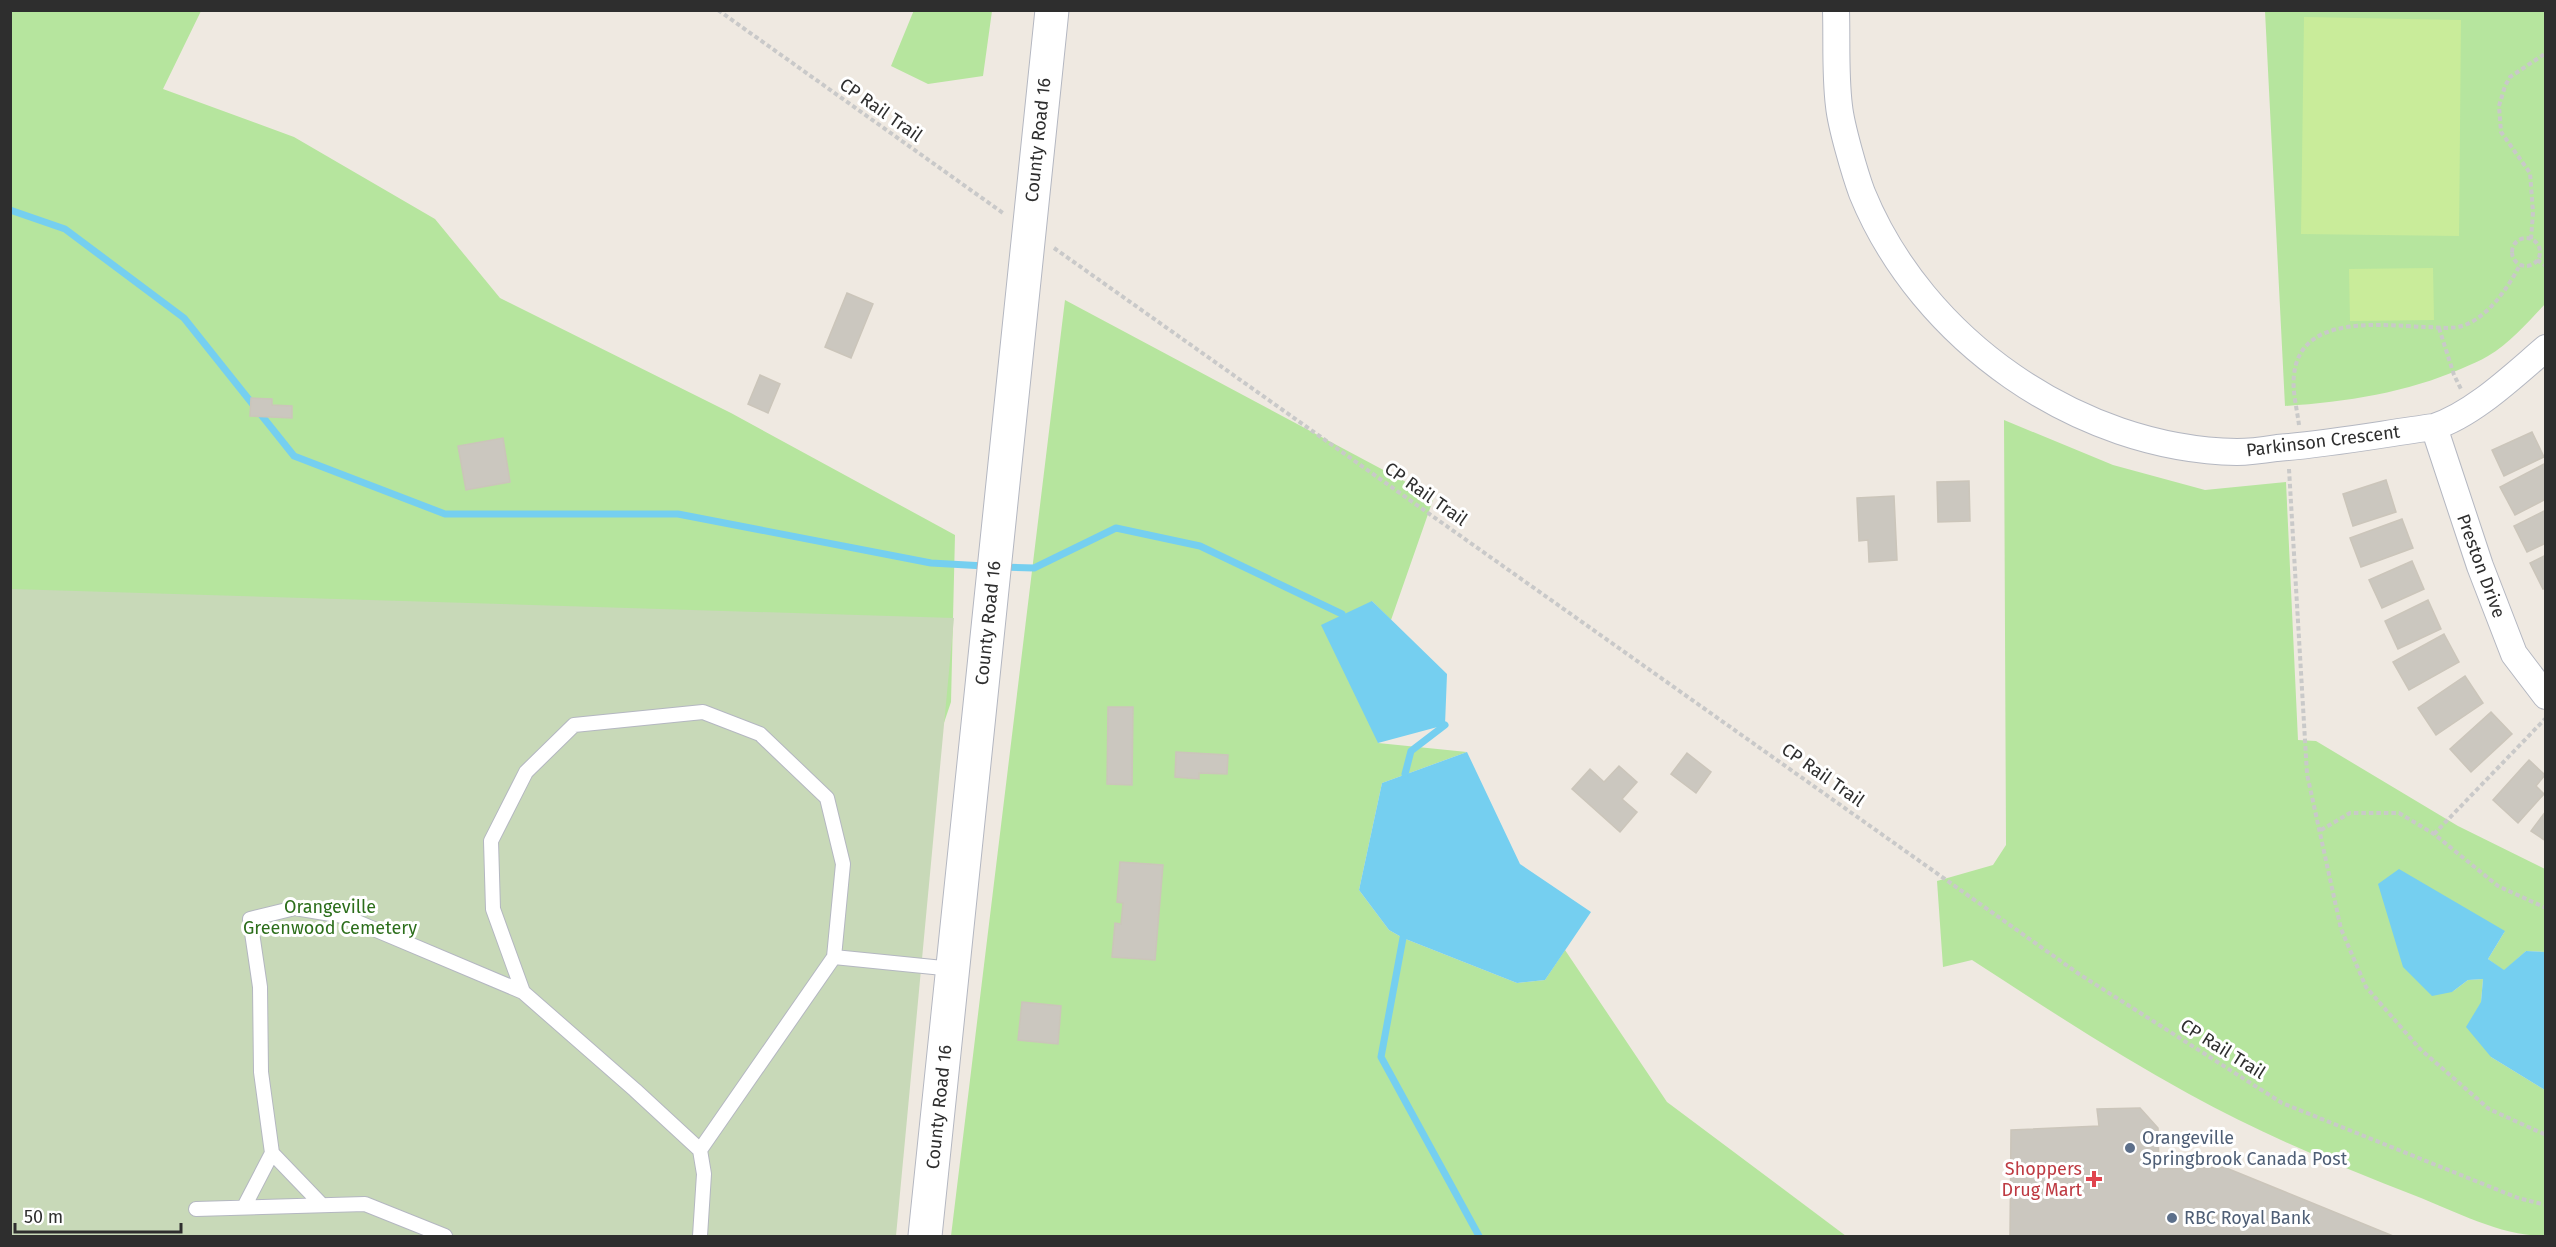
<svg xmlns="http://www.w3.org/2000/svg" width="2556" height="1247" font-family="'Fira Sans',sans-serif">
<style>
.green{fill:#b6e59e}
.cemetery{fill:#c8d9b8}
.pitch{fill:#c9ec9a}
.water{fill:#75cff0}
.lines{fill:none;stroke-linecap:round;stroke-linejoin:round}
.stream{stroke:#75cff0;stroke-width:7}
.building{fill:#cbc7bf;stroke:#cbc5ba;stroke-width:1.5}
.service-casing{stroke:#b4b7c1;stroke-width:16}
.minor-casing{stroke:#b4b7c1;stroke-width:28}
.secondary-casing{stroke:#b4b7c1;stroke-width:35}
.path{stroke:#c9c9c9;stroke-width:4;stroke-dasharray:4.5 3;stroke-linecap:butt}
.service{stroke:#fff;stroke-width:14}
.minor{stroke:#fff;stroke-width:26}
.secondary{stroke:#fff;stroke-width:33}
.service-dot{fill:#5c6f8a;stroke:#fff;stroke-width:2}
.health-dot{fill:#e0444e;stroke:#fff;stroke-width:2}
.labels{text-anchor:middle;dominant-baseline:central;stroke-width:6;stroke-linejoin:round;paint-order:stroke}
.street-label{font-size:18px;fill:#2e2e2e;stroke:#fff}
.park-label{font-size:18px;fill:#2c6e1b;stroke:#fff}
.service-label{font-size:18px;fill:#4e5e75;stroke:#fff;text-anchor:start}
.health-label{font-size:18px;fill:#be3a42;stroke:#fff;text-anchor:end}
</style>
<rect width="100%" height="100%" fill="#efe9e1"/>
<path class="green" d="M914 10 992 11 983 76 928 84 891 66Z
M10 11H201L163 89 294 137 435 219 500 298 731 413 955 535 951 702 884 901 11 1236Z
M2265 11H2545V304C2528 322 2510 343 2488 356 2480 361 2471 364 2463 368 2406 393 2346 402 2285 406Z
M1065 300 1434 497 1391 620 1372 601 1378 743 1467 752 1382 783 1359 890 1389 930 1403 938 1517 983 1545 980 1565 950 1667 1102 1846 1236H951Z
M2004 420 2113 465 2205 490 2286 482 2298 740 2316 741 2458 826 2545 869V952L2526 951 2504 971 2488 959 2505 931 2452 992 2468 980 2483 979 2481 1002 2491 1057 2545 1090V1236C2501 1236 2457 1212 2416 1196 2339 1166 2261 1134 2189 1094 2114 1053 2043 1006 1972 960L1943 967 1937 881 1993 865 2006 845Z"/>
<path class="cemetery" d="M11 589 954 618 896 1236H11Z"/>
<path class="pitch" d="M2304 17 2461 20 2459 236 2301 234Z
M2433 268 2434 320 2350 321 2349 269Z"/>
<path class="water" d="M1372 601 1447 674 1445 725 1378 743 1321 625Z
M1467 752 1520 864 1591 912 1545 980 1517 983 1403 938 1389 930 1359 890 1382 783Z
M2399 869 2505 931 2488 959 2504 970 2526 951 2545 952V1090L2491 1057 2466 1027 2481 1002 2483 979 2468 980 2452 992 2432 996 2403 967 2378 884Z"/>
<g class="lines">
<path class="stream" d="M10 210 65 229 184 318 294 456 445 514H678L931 563 985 566
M1002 567 1034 568 1116 528 1200 546 1342 614
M1405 774 1411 751 1445 725
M1403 938 1381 1057 1479 1236"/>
</g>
<path class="building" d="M847 293 873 304 851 358 825 347Z
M760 375 780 384 768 413 748 404Z
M251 398 272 399V405L292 406V418L250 416Z
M2532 432 2544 457 2504 476 2492 450Z
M503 438 510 482 466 490 458 446Z
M2546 463V499L2515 515 2500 487Z
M2386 480 2396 512 2353 526 2343 494Z
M1969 481 1970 521 1938 522 1937 482Z
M1894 496 1897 560 1869 562 1868 540 1859 541 1857 498Z
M2546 510V543L2527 552 2514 526Z
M2402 519 2413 548 2361 567 2350 538Z
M2546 555V588L2543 589 2530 563Z
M2412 561 2424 589 2382 608 2369 580Z
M2428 600 2441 629 2398 649 2385 621Z
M2444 634 2459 662 2409 690 2393 662Z
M2465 676 2483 703 2436 735 2418 708Z
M1108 707H1133L1132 785 1107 784Z
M2491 712 2512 734 2471 772 2450 749Z
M1176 752 1228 755 1227 774 1199 773V779L1175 777Z
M1687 753 1711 772 1696 793 1671 774Z
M2529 760 2545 775 2536 786 2544 794 2518 823 2493 800Z
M1619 766 1637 782 1622 799 1637 812 1620 832 1572 789 1590 769 1604 782Z
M2546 811V841L2531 831Z
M1120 862 1163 865 1155 960 1112 957 1115 923 1121 924 1123 903 1117 902Z
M1022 1002 1061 1006 1058 1044 1018 1040Z
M2140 1108 2158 1128 2159 1169 2224 1167 2393 1236H2010L2011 1130 2099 1126 2097 1109Z"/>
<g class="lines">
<g class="service-casing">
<path id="service" d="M834 957 953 969
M523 992 493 909 491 841 526 772 574 725 703 712 760 734 827 798 843 864 834 957 700 1150
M322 1205 272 1153 261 1072 260 987 250 919 295 908 343 916 523 992 635 1090 700 1150 704 1174 700 1236
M244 1207 272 1153
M196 1209 365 1204 445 1236"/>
</g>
<g class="minor-casing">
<path id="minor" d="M1836 10C1837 42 1835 74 1839 106 1841 126 1855 174 1862 193 1922 340 2078 449 2237 452 2250 452 2264 450 2277 448 2330 444 2382 434 2434 427 2474 414 2514 375 2546 348
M2434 427 2480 566 2514 654 2546 696"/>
</g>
<g class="secondary-casing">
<path id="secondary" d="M925 1236 1052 10"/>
</g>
<path class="path" d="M718 10 1003 213
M2512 252a14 14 0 1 1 28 0a14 14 0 1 1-28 0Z
M2531 239 2533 212 2530 173 2501 132 2499 106 2505 86 2510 77 2546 53
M1054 248 2079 974 2282 1103 2518 1198 2546 1205
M2537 260 2546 266
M2439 328 2454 375 2461 389
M2299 425C2297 409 2292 390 2294 375 2300 314 2380 325 2424 327 2438 327 2452 330 2465 325 2490 315 2508 287 2520 265
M2289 469 2307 774 2341 929 2366 987 2420 1049 2489 1109 2546 1135
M2321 830 2350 813H2399L2434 834 2498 886 2546 908
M2434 834 2545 719"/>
<use href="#service" class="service"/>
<use href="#minor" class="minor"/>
<use href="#secondary" class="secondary"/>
</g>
<g class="service-dot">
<circle cx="2130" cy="1148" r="6"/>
<circle cx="2172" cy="1218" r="6"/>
</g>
<path class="health-dot" d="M2091 1170h6v6h6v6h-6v6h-6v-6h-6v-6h6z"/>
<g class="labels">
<g class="street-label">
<text transform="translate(881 110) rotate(35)">CP Rail Trail</text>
<text transform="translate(1038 140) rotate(-84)">County Road 16</text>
<text transform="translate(2323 441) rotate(-7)">Parkinson Crescent</text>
<text transform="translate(1426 494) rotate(35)">CP Rail Trail</text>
<text transform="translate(2481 566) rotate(70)">Preston Drive</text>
<text transform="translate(988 623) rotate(-84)">County Road 16</text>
<text transform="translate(1823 775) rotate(35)">CP Rail Trail</text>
<text transform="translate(2223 1049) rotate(32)">CP Rail Trail</text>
<text transform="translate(939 1107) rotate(-84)">County Road 16</text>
</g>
<g class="park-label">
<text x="330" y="907">Orangeville<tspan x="330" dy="21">Greenwood Cemetery</tspan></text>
</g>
<g class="service-label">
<text x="2142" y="1138">Orangeville<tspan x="2142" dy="21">Springbrook Canada Post</tspan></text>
<text x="2184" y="1218">RBC Royal Bank</text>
</g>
<g class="health-label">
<text x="2082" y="1169">Shoppers<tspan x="2082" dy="21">Drug Mart</tspan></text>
</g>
</g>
<rect width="2556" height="1247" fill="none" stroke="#2e2e2e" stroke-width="24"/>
<path d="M15 1223v9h166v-9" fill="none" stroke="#2e2e2e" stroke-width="3"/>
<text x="24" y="1223" font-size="18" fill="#2e2e2e" stroke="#ffffff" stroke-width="4.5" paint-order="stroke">50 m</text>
</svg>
